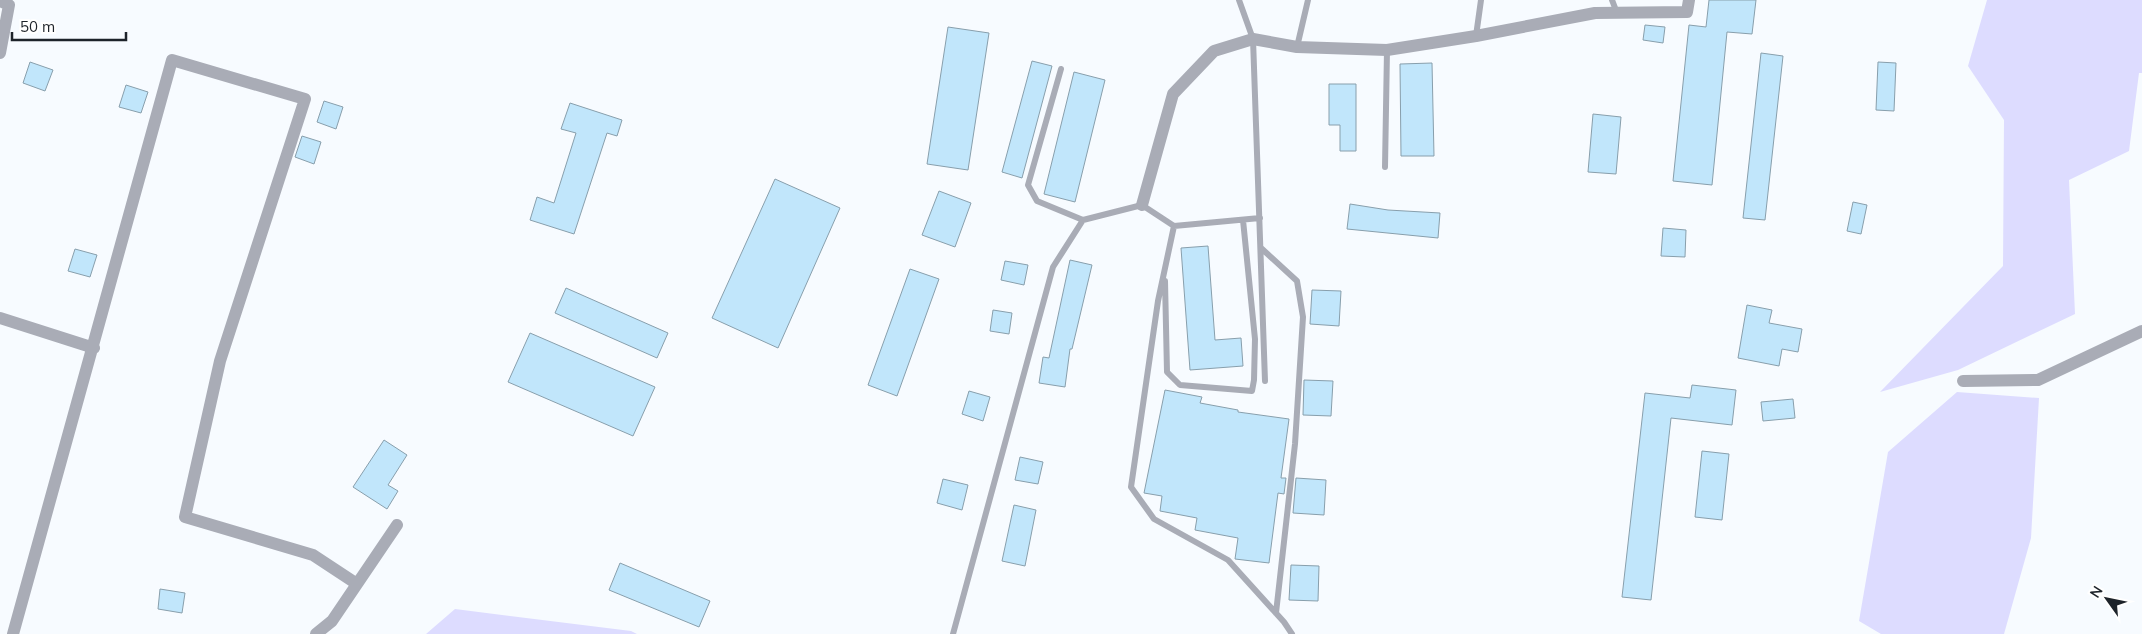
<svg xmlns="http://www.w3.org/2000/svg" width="2142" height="634" font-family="Mulish,sans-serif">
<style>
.green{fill:#dddcff}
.building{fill:#c1e6fb;stroke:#889fac}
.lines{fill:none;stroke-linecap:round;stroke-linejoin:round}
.service{stroke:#a9acb6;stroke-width:6}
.minor{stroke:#a9acb6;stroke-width:12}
</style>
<rect width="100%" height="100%" fill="#f7fbff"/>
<path class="green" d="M1987 0H2142V73H2139L2129 151 2069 180 2075 314 1958 370 1880 392 2003 266 2004 120 1968 66Z
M1957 392 2039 398 2031 538 2004 634H1881L1859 621 1888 452Z
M455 609 631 631 637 634H426Z"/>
<path class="building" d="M1709 0H1756L1752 34 1727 32 1712 185 1673 181 1689 25 1706 27Z
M1645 25 1665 27 1663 43 1643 40Z
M948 27 989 33 968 170 927 164Z
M1761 53 1783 56 1765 220 1743 218Z
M1032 61 1052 66 1022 178 1002 172Z
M30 62 53 70 45 91 23 83Z
M1878 62 1896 63 1894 111 1876 110Z
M1432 63 1434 156H1401L1400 64Z
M1074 72 1105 80 1075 202 1044 194Z
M1329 84H1356V151H1340V125H1329Z
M126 85 148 92 141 113 119 107Z
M324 101 343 107 336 129 317 122Z
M570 103 622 120 617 136 607 133 574 234 530 220 537 197 554 203 576 133 561 129Z
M1593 114 1621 117 1616 174 1588 172Z
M302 136 321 142 314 164 295 157Z
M775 179 840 208 778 348 712 318Z
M939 191 971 203 955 247 922 235Z
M1853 202 1867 205 1861 234 1847 231Z
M1350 204 1388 210 1440 213 1438 238 1347 229Z
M1663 228 1686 230 1685 257 1661 256Z
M1208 246 1215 340 1241 338 1243 366 1190 370 1181 248Z
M75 249 97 255 90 277 68 271Z
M1070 260 1092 265 1072 349H1070L1065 387 1039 383 1043 357 1049 358Z
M1005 261 1028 265 1024 285 1001 280Z
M910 269 939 279 897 396 868 385Z
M566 288 668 333 657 358 555 313Z
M1312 290 1341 291 1339 326 1310 324Z
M1747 305 1772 310 1769 323 1802 329 1798 352 1782 349 1779 366 1738 358Z
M993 310 1012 313 1009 334 990 331Z
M530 333 655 387 633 436 508 382Z
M1304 380 1333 381 1331 416 1303 415Z
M1692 385 1736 390 1732 425 1671 418 1651 600 1622 597 1645 393 1690 398Z
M1165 390 1202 397 1200 403 1238 410V412L1289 419 1281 478H1286L1284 494 1278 493 1269 563 1235 559 1238 538 1195 530 1197 518 1160 511 1162 496 1144 493Z
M969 391 990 397 983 421 962 414Z
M1793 399 1795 418 1763 421 1761 402Z
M384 440 407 455 388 485 398 491 387 509 353 487Z
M1702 451 1729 454 1722 520 1695 517Z
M1020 457 1043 462 1038 484 1015 480Z
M1296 478 1326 480 1324 515 1293 513Z
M943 479 968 485 962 510 937 503Z
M1014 505 1036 510 1025 566 1002 561Z
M620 563 710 601 699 627 609 590Z
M1291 565 1319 566 1318 601 1289 600Z
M160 589 185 593 182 613 158 609Z"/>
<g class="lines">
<path class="service" d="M1239 0 1253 39 1265 381
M1612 0 1617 13
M1476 36 1481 0
M1297 47 1308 0
M1061 69 1028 185 1037 201 1083 220
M1385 167 1387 50
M1260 218 1174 226 1158 301 1131 487 1154 519 1228 560 1284 622 1292 634
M1261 248 1297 281 1303 317 1295 444 1276 613
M1165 281 1167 372 1180 385 1252 391 1254 380 1255 339 1243 220
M953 634 1053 267 1083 220 1142 205 1174 226"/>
<path class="minor" d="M0 1 9 5 0 53
M1142 205 1173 94 1214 51 1253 39 1297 47 1387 50 1476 36 1595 13 1687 12 1689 0
M0 318 94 348
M1963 381 2038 380 2142 331
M13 634 172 60 305 99 220 361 185 517 313 555 357 584
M316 634 332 621 397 525"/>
</g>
<g transform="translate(2107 599) rotate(303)" stroke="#ffffff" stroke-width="4" paint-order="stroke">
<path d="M0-4L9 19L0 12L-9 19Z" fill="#1d232a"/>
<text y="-8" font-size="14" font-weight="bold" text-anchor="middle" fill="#1d232a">N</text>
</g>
<path d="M12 32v8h114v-8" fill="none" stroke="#1d232a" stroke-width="2.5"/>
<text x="20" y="32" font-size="15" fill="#1d232a" stroke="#ffffff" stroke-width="4" paint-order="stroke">50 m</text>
</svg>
